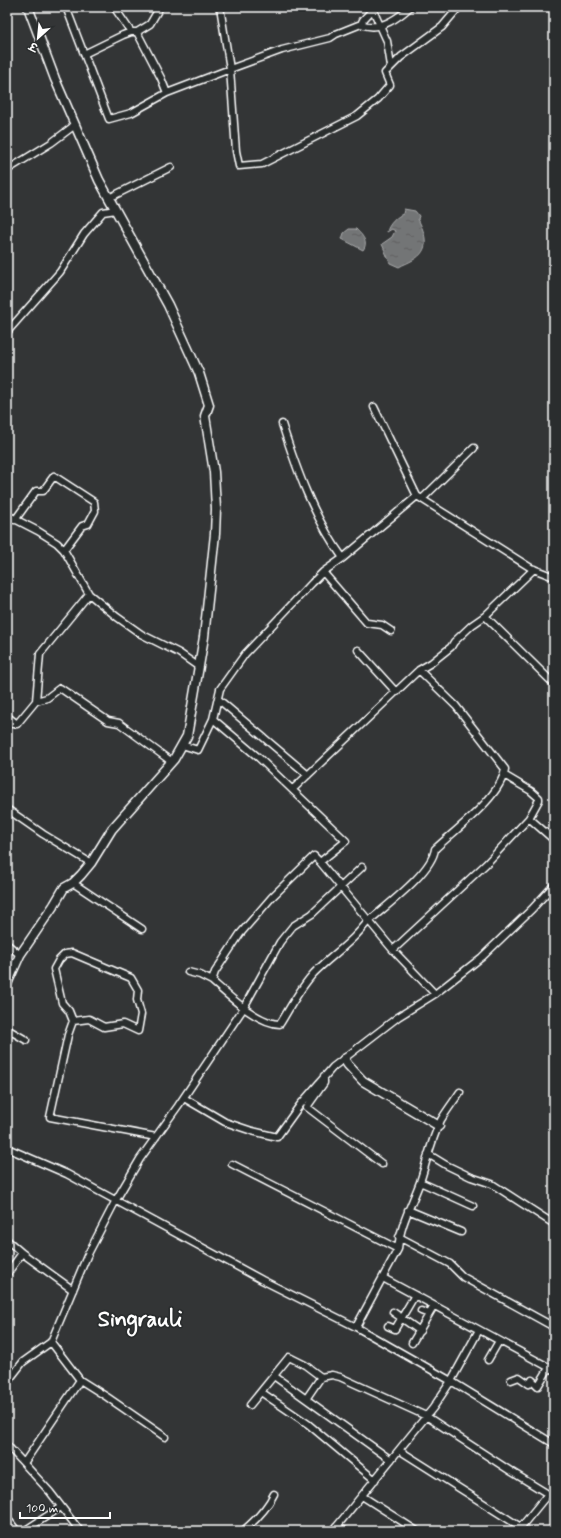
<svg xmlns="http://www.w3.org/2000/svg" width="561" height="1538" font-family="Mynerve,'Playpen Sans Deva',sans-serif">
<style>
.water{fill:url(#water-ripples);stroke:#abacad}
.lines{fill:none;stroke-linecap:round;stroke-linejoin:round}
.street-casing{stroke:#fff;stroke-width:9}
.secondary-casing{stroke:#fff;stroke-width:11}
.street{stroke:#2a2d2e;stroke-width:6}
.secondary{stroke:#2a2d2e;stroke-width:8}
.labels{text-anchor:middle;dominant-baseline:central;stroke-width:3.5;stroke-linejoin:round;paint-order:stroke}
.town-label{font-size:22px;font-weight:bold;fill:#fff;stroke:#2a2d2e}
</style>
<defs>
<pattern id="water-ripples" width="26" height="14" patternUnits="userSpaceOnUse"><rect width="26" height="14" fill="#737576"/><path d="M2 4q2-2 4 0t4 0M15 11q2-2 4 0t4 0" fill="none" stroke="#606061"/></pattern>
</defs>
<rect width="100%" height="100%" fill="#333536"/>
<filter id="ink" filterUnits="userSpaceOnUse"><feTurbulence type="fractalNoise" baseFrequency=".025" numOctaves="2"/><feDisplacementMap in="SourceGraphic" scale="8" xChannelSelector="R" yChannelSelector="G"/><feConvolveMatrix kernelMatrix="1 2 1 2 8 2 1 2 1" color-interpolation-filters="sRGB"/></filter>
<g filter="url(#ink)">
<path class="water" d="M404 209 415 211 419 216 418 219C426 235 431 250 413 260 408 263 404 264 399 267L390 263 382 244 392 237 395 231 392 229 387 232C388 225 397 216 403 214Z
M349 229H356C362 235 369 242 363 250L342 239 344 233Z"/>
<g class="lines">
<g class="street-casing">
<path id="street" d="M66 7 109 119 131 113 167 93 230 69 282 50 330 38 336 34 361 24C379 32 397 19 410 7
M114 7 131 32
M220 7 230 69 236 151 239 166 262 164 357 116 378 99 390 85 385 73 401 57 442 27 459 7
M373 10 387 41 391 66
M361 24 363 20 375 7
M137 32 161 78 167 93
M84 54 123 35 131 32H137L150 24 160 7
M7 170 51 143 75 125
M109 198 171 167
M7 332 60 272 84 234 103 212 116 210
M374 407 417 496 531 568 554 577
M282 424C297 471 314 518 343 558
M422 499 474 448
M7 515 38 531 57 543 64 550 89 594 117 617 141 634 179 653 199 667
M15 520 36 491H43L54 476 94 502 95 511 88 524 82 526 64 550
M534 569 485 616 554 684
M323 572 367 623 382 625 391 631
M358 650 396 692
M218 699 308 775
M36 701 40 654 89 594
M7 716 17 724
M213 719 259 758 346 841 320 862 314 856 272 897 240 934 215 972 212 981C228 995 258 1024 280 1024 291 1006 300 988 314 973 328 959 344 948 357 934 362 929 365 924 370 920 387 905 432 872 435 849 455 830 501 797 505 769L456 706 419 670
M12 724H17L36 701 47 698 60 688 108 721 119 723 172 762
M182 745 198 750 213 719 220 689 245 654 312 583 323 572 343 558 417 496
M504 775 531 791 539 798V800L529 818
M293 789 419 670 431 663 451 647 454 642 472 625 485 616
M7 809 43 834 91 863
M320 862 393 950 435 994
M73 883 142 929
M7 944 20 955
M393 950 486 864 529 818 554 840
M188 972 200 975 212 981
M73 1021 69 1011 62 1003 54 969 59 960 65 954 72 953 131 978 138 990 137 1000 141 1014 138 1031 123 1024 104 1027 89 1019 73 1021 68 1035 50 1117 156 1137
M7 1029 26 1040
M324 1076V1083L307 1107 382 1164
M184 1098 225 1122 252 1131 277 1137 300 1105 333 1067 398 1017 435 994 482 957 532 909 554 885
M7 1148 67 1174 262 1280 356 1327 451 1381 554 1444
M428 1154 446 1165 471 1177 492 1184 554 1224
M232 1164 398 1249
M420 1182 473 1206
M408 1210 461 1232
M399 1237 450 1264 463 1277 554 1327
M7 1240 22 1253 73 1290
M7 1274 22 1253
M383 1278 554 1370
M421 1311 429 1314
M393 1312 420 1331
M388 1326 395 1329 415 1295
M356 1327 398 1249C400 1225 412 1204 420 1182 427 1161 431 1140 441 1120 447 1110 454 1101 460 1092
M51 1342 80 1380 107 1397 165 1437
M412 1343 434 1306
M488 1360 499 1341
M274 1376 391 1460
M511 1380 519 1377 529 1384 532 1380 538 1386 549 1368
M7 1381 9 1380 23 1362 51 1342 87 1256 116 1200 140 1159 178 1106 243 1009 280 942 293 926 312 914 362 867
M261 1392 308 1424 375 1480
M306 1399 321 1377
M250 1405 289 1357 305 1365 321 1377 332 1375 340 1377 426 1416 512 1472 548 1494 521 1527
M7 1445 50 1492 80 1531
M399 1450 527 1531
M24 1463 80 1380
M362 1496 417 1531
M7 1518 17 1531
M337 1526 345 1531
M24 1531 61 1507
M243 1531C256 1520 267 1509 274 1494
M333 1531 433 1408 451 1381 479 1330"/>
</g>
<g class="secondary-casing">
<path id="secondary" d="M7 984 20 955 54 905 64 888 73 883 81 875 91 863 112 829 174 759 187 736 204 637 215 534 216 509 214 472 205 416 209 405 199 373 168 305 99 180 55 79 28 7
M344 1059 348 1065 363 1081 439 1126"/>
</g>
<use href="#street" class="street"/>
<use href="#secondary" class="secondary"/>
</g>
</g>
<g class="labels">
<g class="town-label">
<text x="140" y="1320">Singrauli</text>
</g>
</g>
<rect width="561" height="1538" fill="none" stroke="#2a2d2e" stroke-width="24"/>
<rect x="12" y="12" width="537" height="1514" fill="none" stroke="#fff" stroke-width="1.5" filter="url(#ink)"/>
<g transform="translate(38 38) rotate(207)" stroke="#2a2d2e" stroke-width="3" paint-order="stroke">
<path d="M0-3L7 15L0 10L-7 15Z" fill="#ffffff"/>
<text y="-6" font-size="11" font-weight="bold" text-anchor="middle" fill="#ffffff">उ</text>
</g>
<path d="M20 1512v6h90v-6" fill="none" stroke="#ffffff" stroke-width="2"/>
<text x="26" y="1512" font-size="12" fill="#ffffff" stroke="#2a2d2e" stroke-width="3" paint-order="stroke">100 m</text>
</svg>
